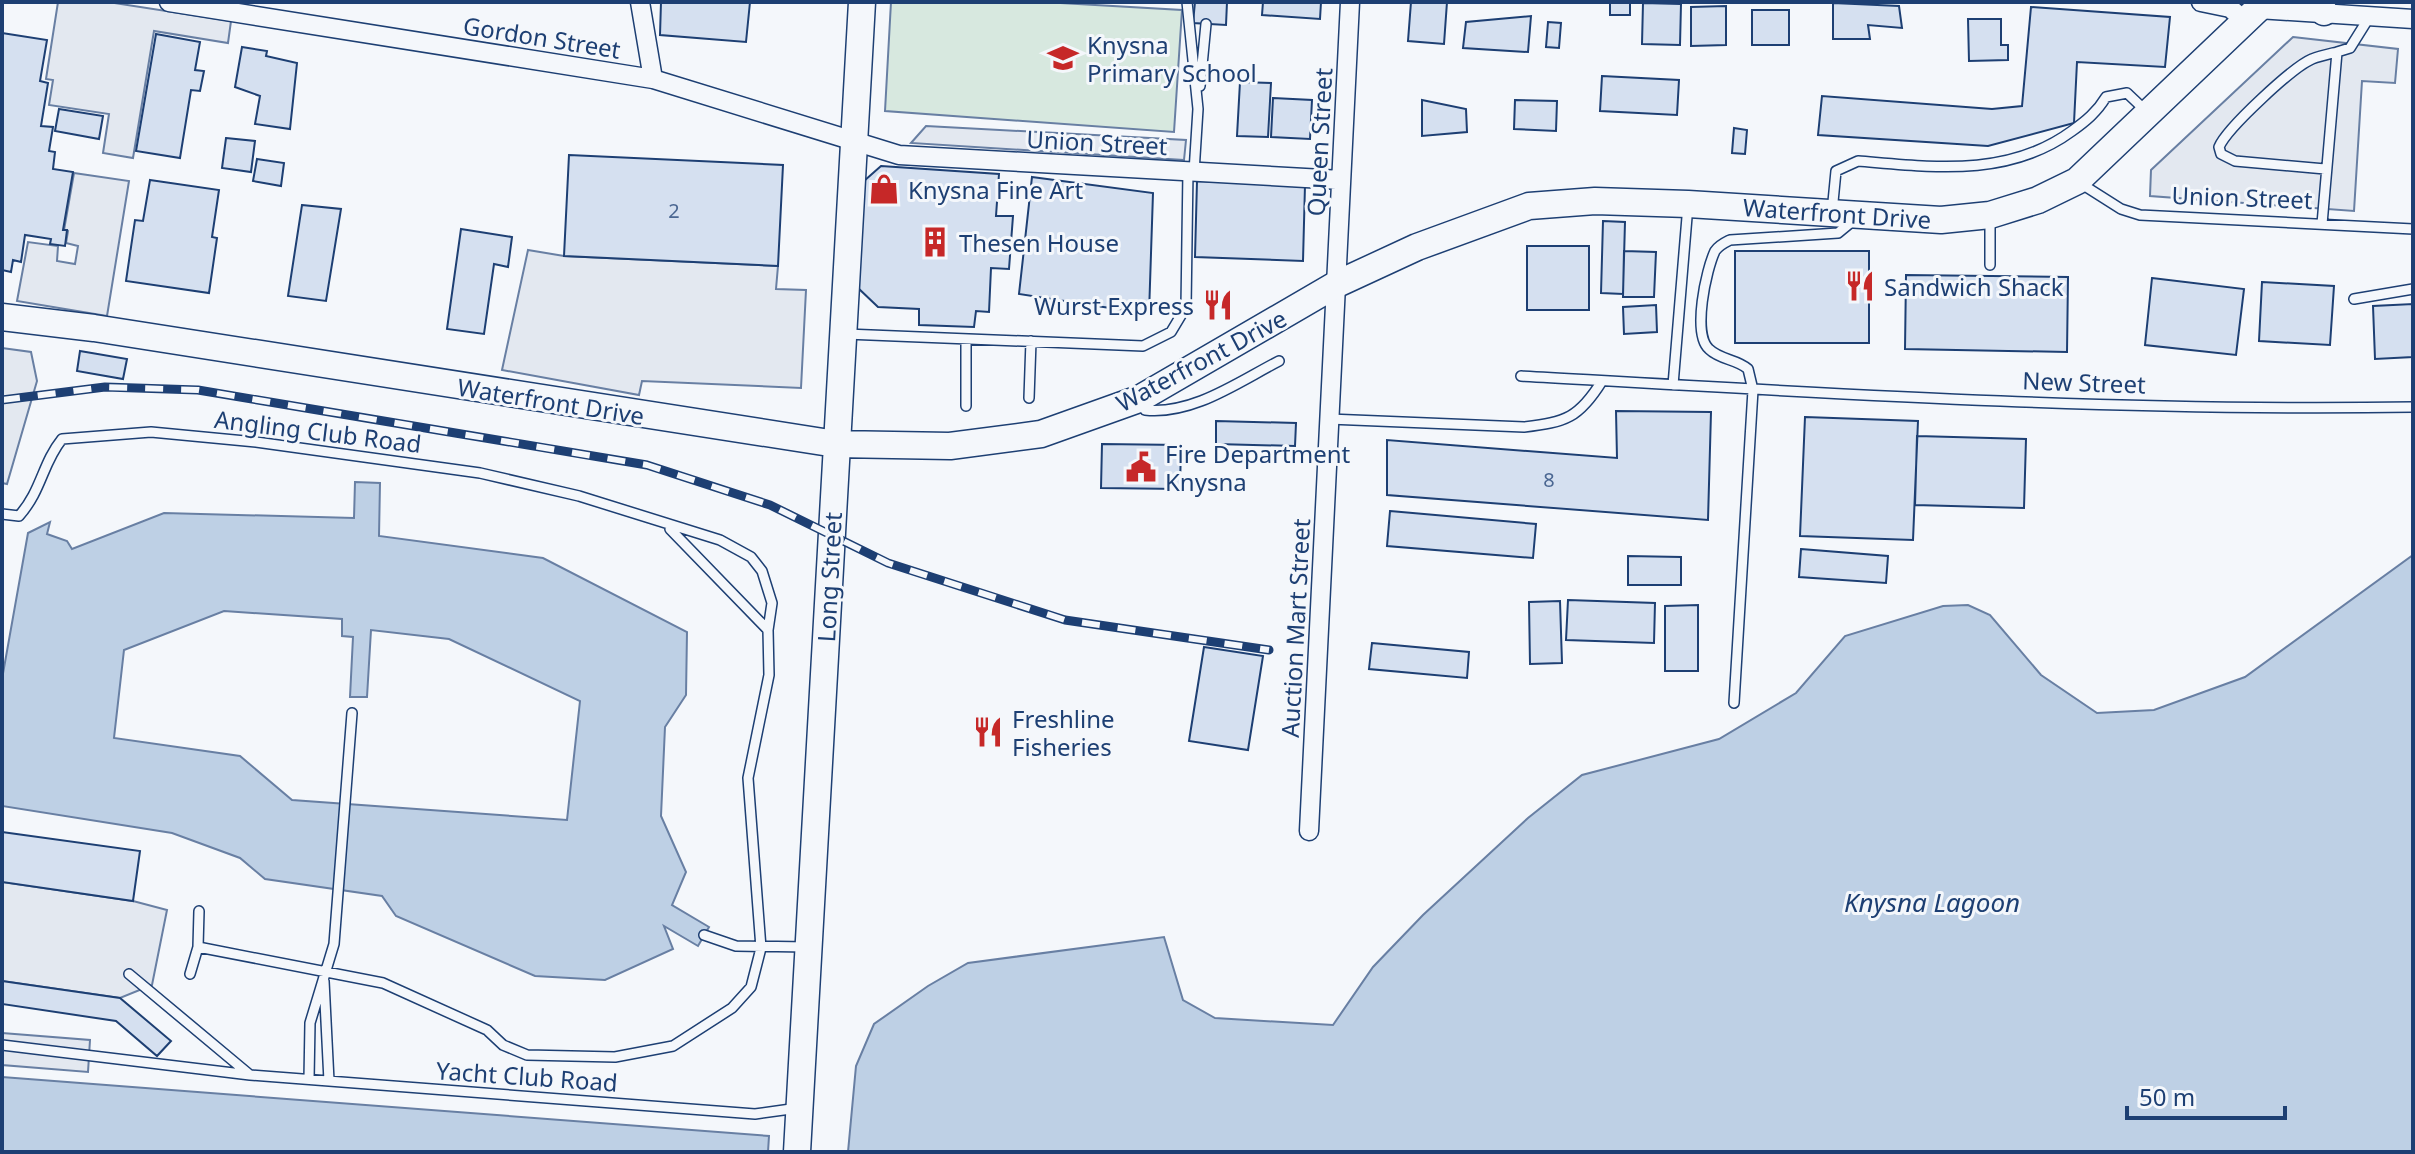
<svg xmlns="http://www.w3.org/2000/svg" width="2415" height="1154" font-family="'Noto Sans',sans-serif">
<style>
.pitch{fill:#d7e8df;stroke:#687fa3;stroke-width:2}
.parking{fill:#e3e8f0;stroke:#687fa3;stroke-width:2}
.water{fill:#bed0e5;stroke:#687fa3;stroke-width:2;fill-rule:evenodd}
.building{fill:#d5e0f0;stroke:#1d3f73;stroke-width:2}
.lines{fill:none;stroke-linecap:round;stroke-linejoin:round}
.lane-casing{stroke:#1d3f73;stroke-width:12}
.street-casing{stroke:#1d3f73;stroke-width:21}
.secondary-casing{stroke:#1d3f73;stroke-width:29}
.lane{stroke:#f4f7fb;stroke-width:9}
.street{stroke:#f4f7fb;stroke-width:18}
.secondary{stroke:#f4f7fb;stroke-width:26}
.rail-casing{stroke:#1d3f73;stroke-width:9}
.rail{stroke:#f4f7fb;stroke-width:6;stroke-dasharray:18;stroke-linecap:butt}
.labels{text-anchor:middle;dominant-baseline:central;stroke-width:6;stroke-linejoin:round;paint-order:stroke}
.number-label{font-size:20px;fill:#4b6792}
.street-label{font-size:24px;fill:#1d3f73;stroke:#f4f7fb}
.poi-label{font-size:24px;fill:#1d3f73;stroke:#f4f7fb;text-anchor:start}
.water-label{font-size:26px;font-style:italic;fill:#1d3f73;stroke:#f4f7fb}
</style>
<rect width="100%" height="100%" fill="#f4f7fb"/>
<path class="pitch" d="M891 2H1043L1182 10 1174 132 885 111Z"/>
<path class="parking" d="M58 2H108L231 21 228 43 154 31 133 158 103 153 109 114 49 105 53 80 46 79Z
M2293 37 2398 49 2395 83 2362 81 2354 211 2150 196 2151 170Z
M926 126 1186 140 1184 160 911 143Z
M74 173 129 181 107 316 17 301 28 242 58 246 57 261 75 264 78 246 66 243 68 231 64 230Z
M528 250 564 256 778 266 776 289 806 290 801 388 642 381 639 395 502 370Z
M2 348 31 352 37 381 7 484 2 483Z
M2 882 133 901 167 910 152 985 120 998 2 981Z
M2 1033 90 1040 88 1072 2 1065Z"/>
<path class="water" d="M355 482 380 483 379 536 543 558 687 632 686 695 665 727 661 816 686 872 672 905 709 927 698 946 664 926 673 949 605 980 535 976 396 916 382 896 265 879 240 858 172 833 2 806V679L28 533 50 522 47 534 67 541 72 549 164 513 354 518ZM224 611 342 619V636L353 637 350 697H367L371 630 449 639 580 701 567 820 292 800 240 756 114 738 124 650Z
M2413 555V1152H848L856 1066 874 1024 928 986 968 963 1164 937 1183 1000 1215 1018 1333 1025 1373 967 1423 915 1528 818 1582 775 1719 739 1796 693 1845 636 1943 606 1968 605 1990 615 2041 675 2097 713 2154 710 2245 677Z
M2 1077 769 1136 768 1152H2Z"/>
<path class="building" d="M661 2H750L746 42 660 35Z
M1195 2H1227L1226 25 1193 23Z
M1263 2H1321L1320 19 1262 15Z
M1411 2H1447L1444 44 1408 41Z
M1610 2H1630V15H1610Z
M1643 3 1681 4 1680 45 1642 44Z
M1833 3 1899 6 1902 28 1868 25 1870 39H1833Z
M1726 6V45L1691 46V7Z
M2031 7 2170 17 2165 67 2077 62 2074 123 1988 146 1818 135 1822 96 1992 109 2022 106Z
M1752 10H1789V45H1752Z
M1531 16 1528 52 1463 48 1466 22Z
M1968 19H2001V45H2008V60L1969 61Z
M1548 22 1561 23 1559 48 1546 47Z
M2 33 47 40 40 81 48 83 41 126 53 127 49 151 55 152 53 169 73 172 63 230H67L65 246 50 244 51 239 25 235 21 262 13 260 11 272 2 270Z
M156 34 200 42 195 70 204 71 200 91 191 90 180 158 136 151Z
M242 47 267 51 266 56 297 63 290 129 255 124 260 96 235 87Z
M1602 76 1679 80 1677 115 1600 111Z
M1240 82 1271 83 1268 137 1237 136Z
M1273 98 1312 100 1310 139 1271 137Z
M1422 100 1466 109 1467 132 1422 136Z
M1515 100 1557 101 1556 131 1514 129Z
M59 109 103 116 99 139 55 131Z
M1734 128 1747 130 1745 154 1732 153Z
M226 138 255 141 251 172 222 168Z
M569 155 783 165 778 266 564 256Z
M257 159 284 163 281 186 253 181Z
M881 166 999 174 996 216H1013L1009 269 991 268 989 312 976 311 974 327 919 325V309L878 307 856 286 864 181Z
M1032 177 1153 193 1149 314 1019 294Z
M150 180 219 190 212 237 217 238 209 293 126 281 135 220 143 221Z
M1197 181 1305 185 1303 261 1195 257Z
M302 205 341 209 326 301 288 296Z
M1603 221 1625 222 1623 294 1601 293Z
M461 229 512 237 508 267 494 264 484 334 447 329Z
M1527 246H1589V310H1527Z
M1624 251 1656 252 1654 297H1623Z
M1735 251H1869V343H1735Z
M1906 275 2068 277 2067 352 1905 349Z
M2152 278 2244 289 2236 355 2145 345Z
M2262 282 2334 286 2330 345 2259 341Z
M2413 304V357L2375 359 2373 306Z
M1656 305 1657 332 1624 334 1623 307Z
M80 351 127 359 123 379 77 371Z
M1616 411 1711 412 1708 520 1387 495V440L1617 458Z
M1805 417 1918 421 1913 540 1800 536Z
M1216 421 1296 423 1295 446 1216 444Z
M1917 436 2026 439 2024 508 1915 505Z
M1102 444 1181 445 1180 489 1101 488Z
M1390 511 1536 524 1533 558 1387 546Z
M1801 549 1888 556 1886 583 1799 577Z
M1628 556 1681 557V585H1628Z
M1568 600 1655 603 1654 643 1566 640Z
M1560 601 1562 663 1530 664 1529 602Z
M1698 605V671H1665V606Z
M1372 643 1469 652 1467 678 1369 669Z
M1204 647 1263 656 1248 750 1189 741Z
M2 832 140 851 133 901 2 882Z
M2 981 120 998 171 1041 157 1056 116 1021 2 1004Z"/>
<g class="lines">
<g class="lane-casing">
<path id="lane" d="M1187 2 1198 109 1194 172
M1200 86 1206 24
M2325 169 2235 161 2221 154 2219 147C2227 128 2293 67 2312 59 2320 56 2329 54 2337 52
M2080 183 2121 209 2140 215 2413 229
M1832 212 1836 171 1858 161C1932 167 2008 178 2072 131 2086 121 2097 112 2106 97L2127 93 2147 112
M1990 218V265
M2322 224 2337 52 2350 48 2370 16
M2354 299 2413 289
M846 334 1143 346 1171 332 1186 307 1188 171
M1521 376C1818 393 2116 412 2413 407
M1673 385 1688 205
M1029 398 1031 341
M1141 402 1145 410C1193 415 1238 382 1279 361
M966 406V339
M1329 419 1524 427C1566 422 1579 418 1602 381
M2 514 19 516C42 490 42 464 62 439L151 432 256 442 480 473 579 496 720 540 751 557 762 571 772 603 768 630 769 675 748 778 761 948 751 987 732 1008 673 1046 615 1057 527 1055 503 1045 487 1030 383 983 198 947
M670 529 768 630
M1734 703 1753 390 1748 369C1737 359 1720 360 1709 349 1692 334 1706 270 1715 251 1719 245 1724 243 1730 240L1838 233 1855 219
M704 935 736 946 807 947
M129 974 250 1075
M190 974 198 947 199 911
M324 981 329 1081
M2 1045 250 1075 755 1114 798 1108
M309 1079 310 1023 334 944 352 713"/>
</g>
<g class="street-casing">
<path id="street" d="M169 2 653 79 899 155 1341 180
M640 2 653 79
M2201 2 2230 8 2244 20
M2258 9 2413 19
M1309 831 1350 2"/>
</g>
<g class="secondary-casing">
<path id="secondary" d="M2320 2 2324 12
M2 317 94 328 836 444 950 446 1041 434 1139 399 1337 284 1417 247 1529 206 1595 201 1688 204 1941 220 1990 215 2038 200 2077 181 2265 2
M797 1152 862 2"/>
</g>
<use href="#lane" class="lane"/>
<use href="#street" class="street"/>
<use href="#secondary" class="secondary"/>
<g class="rail-casing">
<path id="rail" d="M2 400 105 387 198 390 647 465 770 505 888 563 1065 620 1269 650"/>
</g>
<use href="#rail" class="rail"/>
</g>
<defs>
<g id="school-bare" transform="scale(2.4)"><path d="M0-5L7-2L0 1L-7-2ZM-4 1L0 2.5L4 1V4Q0 6-4 4Z" fill="#c62828" stroke="#f4f7fb" stroke-width="2.5" paint-order="stroke"/></g>
<g id="shop-bare" transform="scale(2.4)"><path d="M-5-2.5h2.3a2.7 3.5 0 0 1 5.4 0H5L5.5 6h-11ZM-1.5-2.5h3a1.5 2.3 0 0 0-3 0Z" fill="#c62828" stroke="#f4f7fb" stroke-width="2.5" paint-order="stroke"/></g>
<g id="building-bare" transform="scale(2.4)"><path d="M-4-6H4V6H1V3H-1V6H-4ZM-2.5-4.3h1.7v1.8h-1.7ZM.8-4.3h1.7v1.8H.8ZM-2.5-1h1.7V.8h-1.7ZM.8-1h1.7V.8H.8Z" fill="#c62828" stroke="#f4f7fb" stroke-width="2.5" paint-order="stroke"/></g>
<g id="restaurant-bare" transform="scale(2.4)"><path d="M-5-6h1v4h1v-4h1v4h1v-4h1v5L-1.5 .5V6h-2V.5L-5-1ZM5-6V6H3V1.5H1.5Q1.5-4 5-6Z" fill="#c62828" stroke="#f4f7fb" stroke-width="2.5" paint-order="stroke"/></g>
<g id="civic-bare" transform="scale(2.4)"><path d="M-.6-6.5H3V-4.5H.6V-3L4-1V1h2V6H-6V1h2V-1L-.6-3ZM-1.2 2.5V6h2.4V2.5Z" fill="#c62828" stroke="#f4f7fb" stroke-width="2.5" paint-order="stroke"/></g>
</defs>
<g fill-rule="evenodd">
<use href="#school-bare" x="1063" y="58"/>
<use href="#shop-bare" x="884" y="189"/>
<use href="#building-bare" x="935" y="242"/>
<use href="#restaurant-bare" x="1860" y="286"/>
<use href="#restaurant-bare" x="1218" y="305"/>
<use href="#civic-bare" x="1141" y="467"/>
<use href="#restaurant-bare" x="988" y="732"/>
</g>
<g class="labels">
<g class="number-label">
<text x="674" y="210">2</text>
<text x="1549" y="479">8</text>
</g>
<g class="street-label">
<text transform="translate(542 37) rotate(9)">Gordon Street</text>
<text transform="translate(1097 142) rotate(3)">Union Street</text>
<text transform="translate(1319 142) rotate(-87)">Queen Street</text>
<text transform="translate(2242 197) rotate(2)">Union Street</text>
<text transform="translate(1837 213) rotate(4)">Waterfront Drive</text>
<text transform="translate(1201 360) rotate(-28)">Waterfront Drive</text>
<text transform="translate(2084 382) rotate(2)">New Street</text>
<text transform="translate(551 401) rotate(9)">Waterfront Drive</text>
<text transform="translate(318 431) rotate(7)">Angling Club Road</text>
<text transform="translate(829 577) rotate(-87)">Long Street</text>
<text transform="translate(1295 628) rotate(-87)">Auction Mart Street</text>
<text transform="translate(527 1076) rotate(4)">Yacht Club Road</text>
</g>
<g class="poi-label">
<text x="1087" y="44">Knysna<tspan x="1087" dy="28">Primary School</tspan></text>
<text x="908" y="189">Knysna Fine Art</text>
<text x="959" y="242">Thesen House</text>
<text x="1884" y="286">Sandwich Shack</text>
<text x="1194" y="305" text-anchor="end">Wurst Express</text>
<text x="1165" y="453">Fire Department<tspan x="1165" dy="28">Knysna</tspan></text>
<text x="1012" y="718">Freshline<tspan x="1012" dy="28">Fisheries</tspan></text>
</g>
<g class="water-label">
<text x="1932" y="902">Knysna Lagoon</text>
</g>
</g>
<rect width="2415" height="1154" fill="none" stroke="#1d3f73" stroke-width="8"/>
<path d="M2127 1106v12h158v-12" fill="none" stroke="#1d3f73" stroke-width="4"/>
<text x="2139" y="1106" font-size="24" fill="#1d3f73" stroke="#f4f7fb" stroke-width="6" paint-order="stroke">50 m</text>
</svg>
